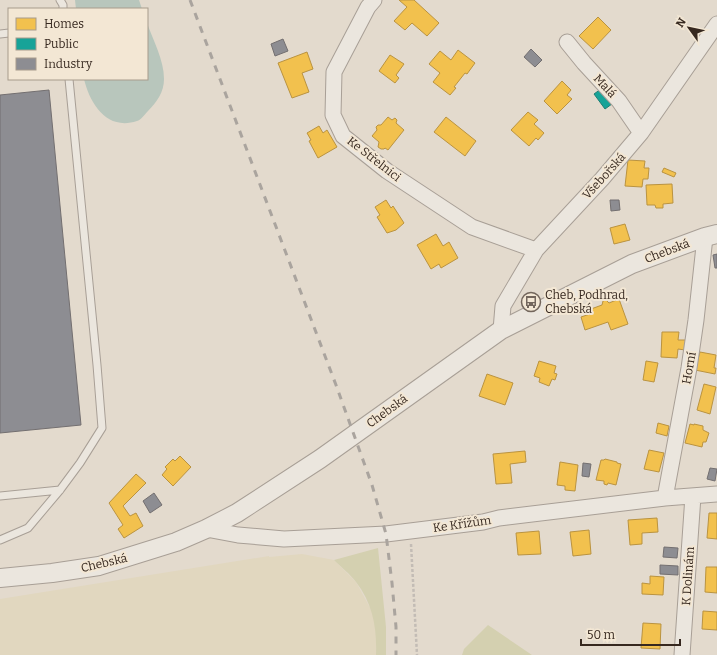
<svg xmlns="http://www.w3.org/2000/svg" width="717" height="655" font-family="Bitter,serif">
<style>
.farmland{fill:#e1d7bf}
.green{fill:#d4d0b0}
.water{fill:#b8c6bc}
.homes{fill:#f2c14e;stroke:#ba9340}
.public{fill:#17a398;stroke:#207e74}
.industry{fill:#8d8d92;stroke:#736f70}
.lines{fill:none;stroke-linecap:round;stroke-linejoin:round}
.service-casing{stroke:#a89f96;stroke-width:9}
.minor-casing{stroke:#a89f96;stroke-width:17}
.tertiary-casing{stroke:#a89f96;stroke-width:20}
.path{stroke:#c3bcb5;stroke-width:2.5;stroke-dasharray:3 2;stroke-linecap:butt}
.service{stroke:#ebe6de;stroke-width:7}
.minor{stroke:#ebe6de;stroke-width:15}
.tertiary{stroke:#ebe6de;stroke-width:18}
.rail{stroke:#aaa49e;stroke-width:3;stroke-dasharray:7 7;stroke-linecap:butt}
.labels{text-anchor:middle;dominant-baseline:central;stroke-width:4;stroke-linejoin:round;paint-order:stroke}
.street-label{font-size:12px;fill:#36281f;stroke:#f3e7d4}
.poi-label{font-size:12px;fill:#36281f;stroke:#f3e7d4;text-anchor:start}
</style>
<rect width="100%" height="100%" fill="#e3dacd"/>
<path class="farmland" d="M302 554 334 560 356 582 374 615 377 644 376 655H0V599L269 556V557Z"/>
<path class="green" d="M378 548 386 627V655H376C377 628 373 604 356 582 350 574 341 567 334 560Z
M488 625 532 655H462L464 649Z"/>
<path class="water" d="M75 0H139L142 9H76Z
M147 23C153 40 164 60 164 79 164 92 157 102 148 111 145 114 141 120 137 121 107 131 90 104 84 79H147Z"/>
<path class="homes" d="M399 0H414L439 23 427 36 412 23 405 30 394 21 407 7Z
M598 17 611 30 593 49 579 36Z
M458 50 475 63 467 74 465 73 454 87 456 88 450 95 433 82 440 73 429 64 440 51 451 60Z
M307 52 313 69 302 73 309 92 292 98 278 63Z
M390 55 404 64 396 75 399 78 395 83 379 71Z
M562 81 571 90 567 95 572 99 557 114 544 101Z
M528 112 538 120 534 124 544 133 538 140 536 138 529 146 511 130Z
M388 117 392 120 395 118 397 120 396 123 404 130 388 150 385 148 384 149H381L378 147 379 142 372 136 377 130 376 127 378 125H381Z
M446 117 476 141 465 156 434 132Z
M319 126 323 133 327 130 337 147 318 158 309 141 311 140 307 133Z
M628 160 645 161 644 168H649L648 179H643L642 187 625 186Z
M664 168 676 173 674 177 662 172Z
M672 184 673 203 663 204V208H656L655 205H647L646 185Z
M386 200 391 208 393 206 404 223 396 230 387 233 377 217 380 215 375 207Z
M625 224 630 240 614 244 610 228Z
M436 234 443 246 449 242 458 258 441 268 439 264 431 269 417 245Z
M619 299 628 324 611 330 608 322 585 330 581 317 593 313 591 309 602 305 603 301 606 300 609 303Z
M662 332H679L678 340H686L685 350 678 349 677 358 661 357Z
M700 352 716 355 714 368H716L715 374 695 370Z
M539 361 556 366 554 373 557 374 555 380 552 379 549 386 539 382 540 378 534 376Z
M646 361 658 363 654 382 643 380Z
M487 374 513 383 505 405 479 396Z
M704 384 716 387 710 414 697 410Z
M658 423 669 426 667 436 656 433Z
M690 424 694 425V424L703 426V430L709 433 706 442H703L702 447 685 443Z
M649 450 664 453 659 472 644 469Z
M525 451 526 462 510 464 512 483 496 484 493 454Z
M180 456 191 467 173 486 162 475 167 469 165 467 173 459 175 461Z
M605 459 617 462V463L621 464 616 485 608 483 607 485 604 484V481L596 480 601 460H604Z
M560 462 578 465 575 491 565 490V486L557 485Z
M136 474 146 483 123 506 130 516 136 513 143 526 124 538 118 529 123 525 109 503Z
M709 513H717V539L707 538Z
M657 518 658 532 642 533V544L630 545 628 520Z
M589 530 591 554 573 556 570 532Z
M539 531 541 554 518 555 516 533Z
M706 567H717V593L705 592Z
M650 576 664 577 663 595 642 594V583L650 584Z
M703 611 717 612V630L702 629Z
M643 623 661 624 660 649 641 648Z"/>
<path class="public" d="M605 86 616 101 605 109 594 94Z"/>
<path class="industry" d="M283 39 288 51 275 56 271 44Z
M531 49 542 60 535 67 524 57Z
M49 90 81 425 0 433V95Z
M610 200H619L620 210 611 211Z
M717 254V268H715L713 255Z
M583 463 591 464 589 477 582 476Z
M710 468 717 469 715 481 707 479Z
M154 493 162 505 150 513 143 501Z
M664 547 678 548 677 558 663 557Z
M660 565 678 566V575L660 574Z"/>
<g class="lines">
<g class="service-casing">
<path id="service" d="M60 0 63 5V9
M0 34 9 33
M0 496 60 490
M0 540 28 528 60 490 80 463 102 428 97 365 69 79"/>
</g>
<g class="minor-casing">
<path id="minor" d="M374 0 368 7 334 72 333 115 343 136 387 171 472 227 536 250
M567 42 584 63 619 101 641 133
M501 330 503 306 536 250 602 179 641 133 717 24
M665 498 689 368 696 320 705 237
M206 529 238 535 284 539 386 534 483 522 499 518 665 498 717 494
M682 655 693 496"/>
</g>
<g class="tertiary-casing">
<path id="tertiary" d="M0 578 52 573 99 566 176 542 206 529 237 513 320 459 501 330 632 264 705 237 717 234"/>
</g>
<path class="path" d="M411 544 417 655"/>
<use href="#service" class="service"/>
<use href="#minor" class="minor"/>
<use href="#tertiary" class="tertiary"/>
<path class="rail" d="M190 0 336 385 372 485 386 534 392 583 396 627V655"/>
</g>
<defs>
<g id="bus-ring" transform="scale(1)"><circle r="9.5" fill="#f3e7d4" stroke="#73665c" stroke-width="1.5"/><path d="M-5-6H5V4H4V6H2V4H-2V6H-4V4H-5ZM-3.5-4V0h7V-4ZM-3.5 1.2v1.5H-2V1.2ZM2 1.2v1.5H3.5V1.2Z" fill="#73665c"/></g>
</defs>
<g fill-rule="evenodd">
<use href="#bus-ring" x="531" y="302"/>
</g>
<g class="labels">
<g class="street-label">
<text transform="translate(605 86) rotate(47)">Malá</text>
<text transform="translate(374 159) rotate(38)">Ke Střelnici</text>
<text transform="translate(604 176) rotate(-48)">Všebořská</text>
<text transform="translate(667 251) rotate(-21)">Chebská</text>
<text transform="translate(689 368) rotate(-80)">Horní</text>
<text transform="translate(387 411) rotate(-36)">Chebská</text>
<text transform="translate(462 524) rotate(-8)">Ke Křížům</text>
<text transform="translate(104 563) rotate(-13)">Chebská</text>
<text transform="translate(688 576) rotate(-86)">K Dolinám</text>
</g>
<g class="poi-label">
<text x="545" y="295">Cheb, Podhrad,<tspan x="545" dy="14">Chebská</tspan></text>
</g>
</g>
<rect x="8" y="8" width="140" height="72" fill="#f3e7d4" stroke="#a79b8c"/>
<rect x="16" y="18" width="20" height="12" fill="#f2c14e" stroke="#a79b8c"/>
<text x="44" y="28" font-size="12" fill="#36281f">Homes</text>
<rect x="16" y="38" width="20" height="12" fill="#17a398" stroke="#a79b8c"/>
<text x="44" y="48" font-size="12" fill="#36281f">Public</text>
<rect x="16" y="58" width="20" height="12" fill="#8d8d92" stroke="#a79b8c"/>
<text x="44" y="68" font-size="12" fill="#36281f">Industry</text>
<g transform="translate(689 28) rotate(303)" stroke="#f3e7d4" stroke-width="3" paint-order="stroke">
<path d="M0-3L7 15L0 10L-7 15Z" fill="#36281f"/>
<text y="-6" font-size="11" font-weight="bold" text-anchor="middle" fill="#36281f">N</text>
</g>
<path d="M581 639v6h99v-6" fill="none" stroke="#36281f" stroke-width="2"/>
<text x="587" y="639" font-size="12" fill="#36281f" stroke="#f3e7d4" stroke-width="3" paint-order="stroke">50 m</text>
</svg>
